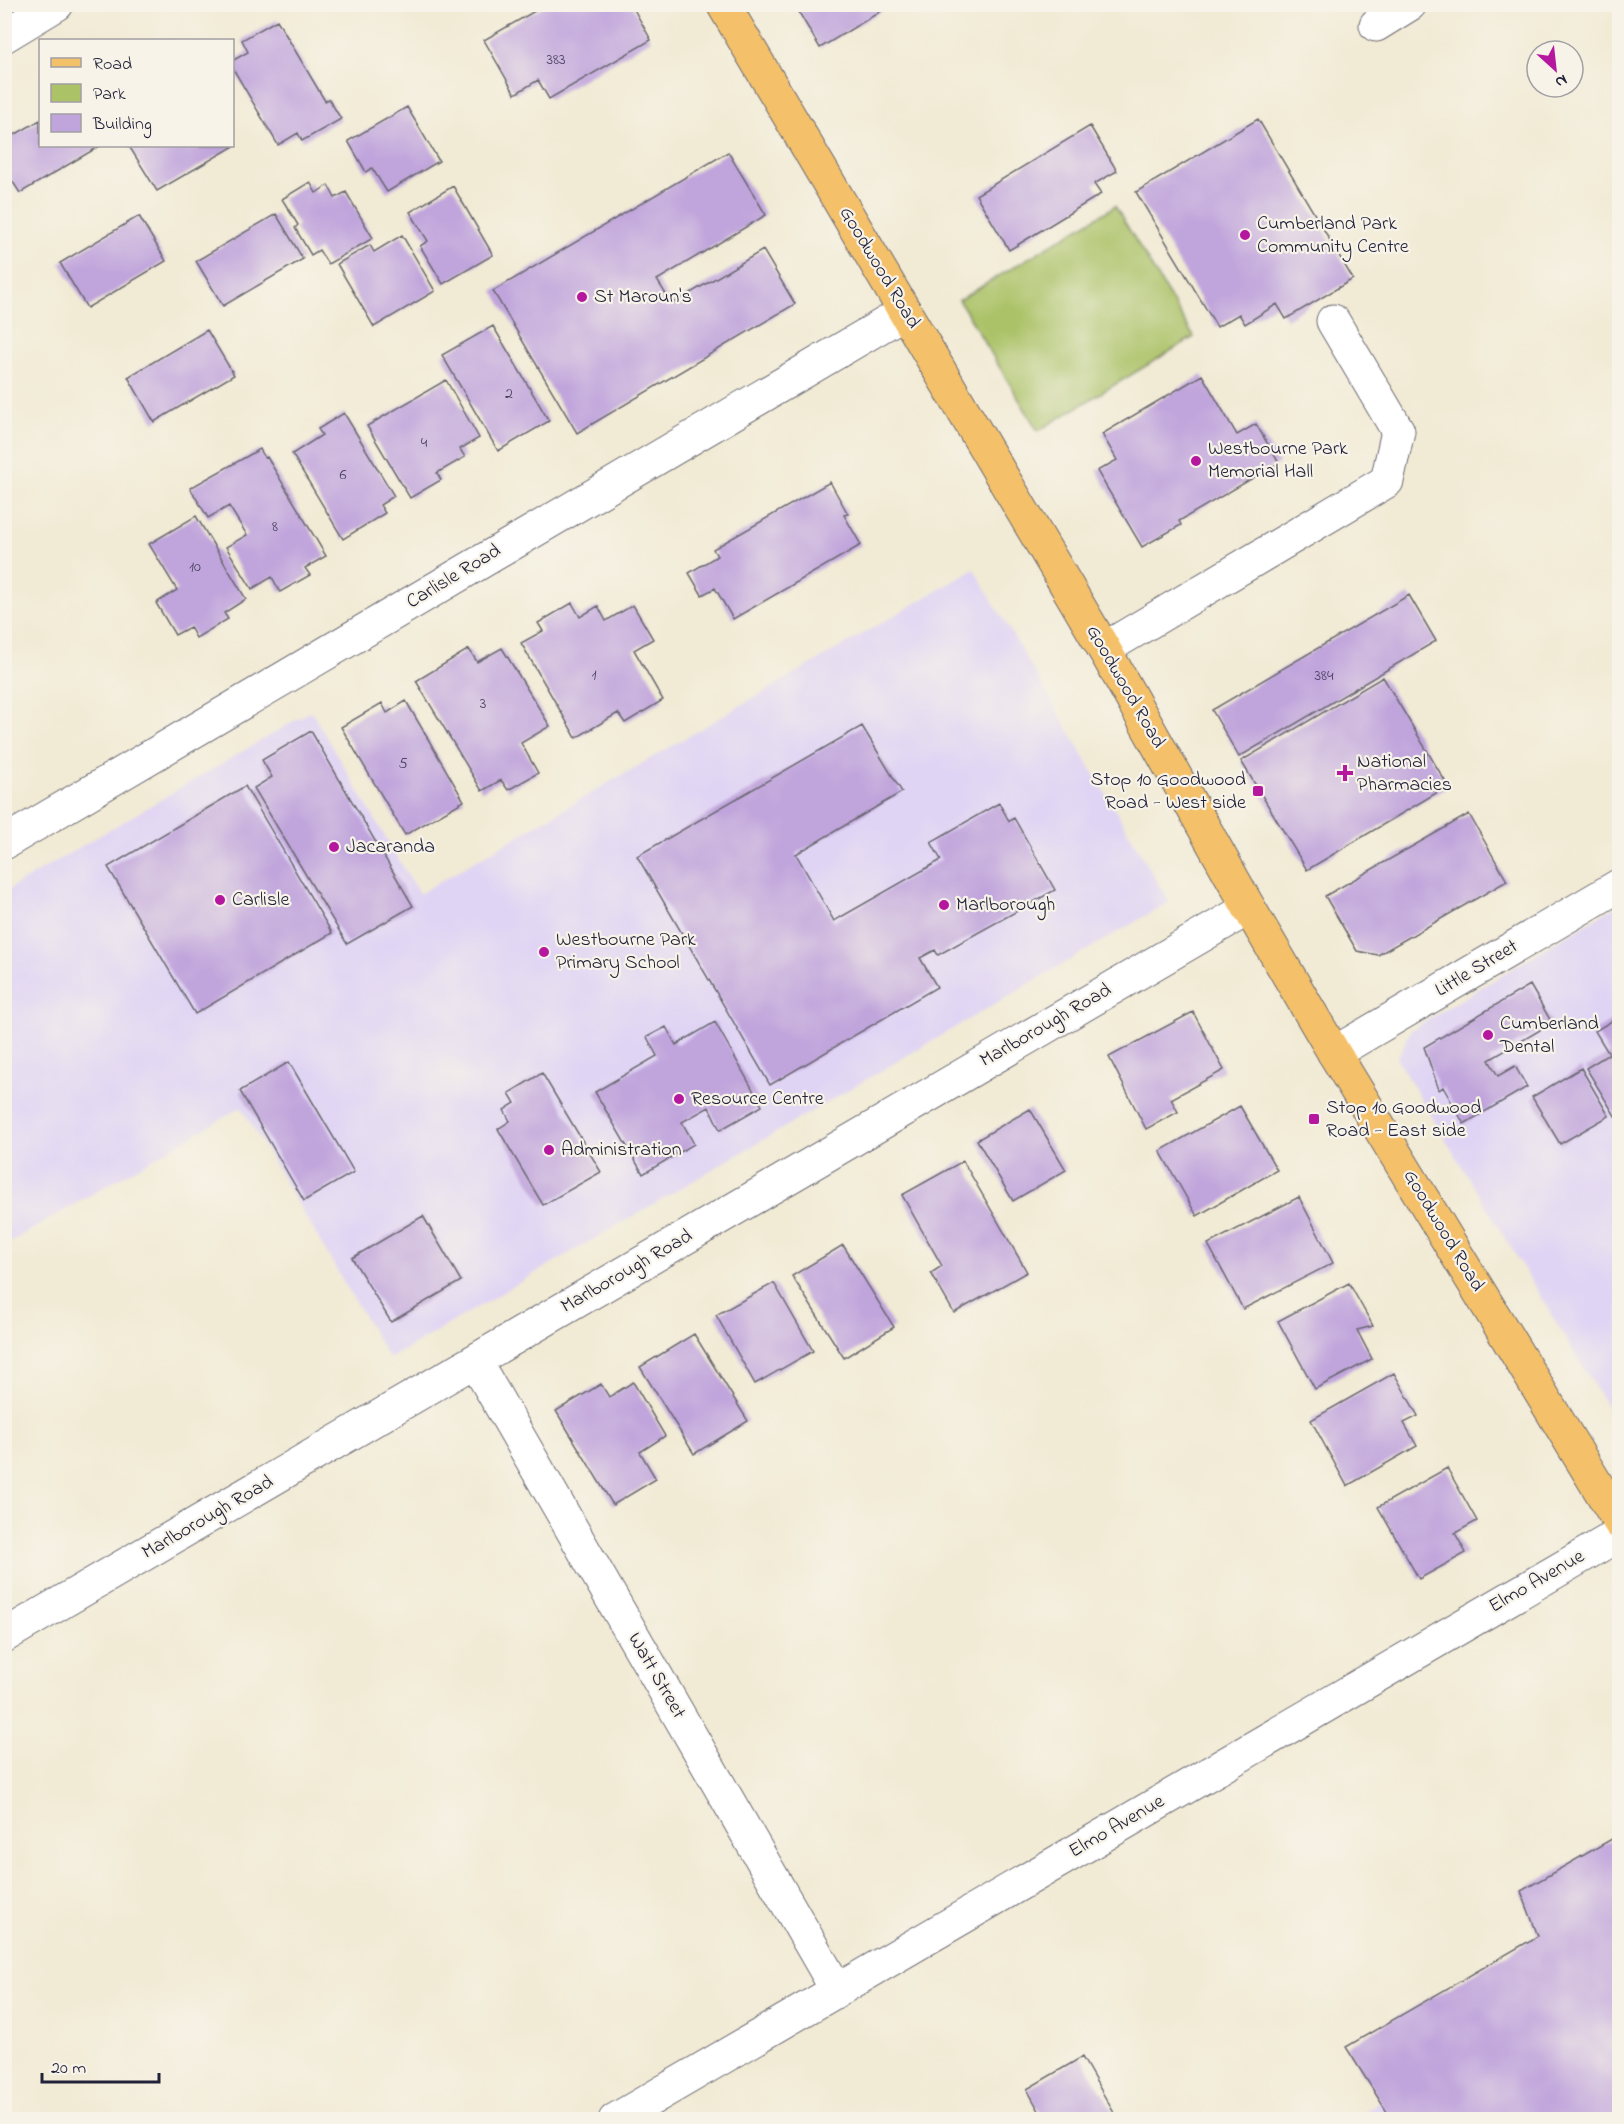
<svg xmlns="http://www.w3.org/2000/svg" width="1624" height="2124" font-family="'Indie Flower',sans-serif">
<style>
.built{fill:#e0d4f4}
.green{fill:#abc267;stroke:#667251;stroke-width:1.5}
.building{fill:#c0a4dc}
.lines{fill:none;stroke-linecap:round;stroke-linejoin:round}
.minor-casing{stroke:#6a6871;stroke-width:35}
.major-casing{stroke:#6a6871;stroke-width:35}
.minor{stroke:#fff;stroke-width:33}
.major{stroke:#f4c16b;stroke-width:33}
.poi-dot{fill:#b5179e;stroke:#f7f3e8;stroke-width:2}
.labels{text-anchor:middle;dominant-baseline:central;stroke-width:4.5;stroke-linejoin:round;paint-order:stroke}
.number-label{font-size:16px;fill:#4a4263}
.poi-label{font-size:20px;fill:#22223b;stroke:#f7f3e8;text-anchor:start}
.street-label{font-size:20px;fill:#22223b;stroke:#f7f3e8}
</style>
<rect width="100%" height="100%" fill="#f7f3e8"/>
<filter id="ink" filterUnits="userSpaceOnUse"><feTurbulence type="fractalNoise" baseFrequency=".0167" numOctaves="2"/><feDisplacementMap in="SourceGraphic" scale="12" xChannelSelector="R" yChannelSelector="G"/><feConvolveMatrix kernelMatrix="1 2 1 2 8 2 1 2 1" color-interpolation-filters="sRGB"/></filter>
<filter id="wash" filterUnits="userSpaceOnUse"><feTurbulence type="fractalNoise" baseFrequency=".008" numOctaves="4" result="noise"/><feDisplacementMap in="SourceGraphic" scale="24" xChannelSelector="R" yChannelSelector="G"/><feGaussianBlur stdDeviation="1.35" result="paint"/><feColorMatrix in="noise" values="0 0 0 0 0 0 0 0 0 0 0 0 0 0 0 0 0 1.4 0 .05"/><feComposite in="paint" operator="in"/></filter>
<g filter="url(#wash)">
<rect width="100%" height="100%" fill="#f1ead4"/>
<path class="built" d="M974 569 1169 902 389 1359 241 1107 5 1245 4 892 311 711 419 894Z
M1619 904V1427L1397 1059 1411 1030Z
M1381 2101 1392 2120H1350Z"/>
<path class="green" d="M1115 206 1194 337 1038 431 959 300Z"/>
<g id="blocks">
<path class="building" d="M547 4H631L651 40 549 99 538 80 515 94 484 40Z
M794 4H893L820 48Z
M277 20 325 101 329 99 341 119 302 141 298 133 278 145 232 67V61L248 52 242 40Z
M407 107 439 161 387 192 372 168 366 172 348 141Z
M1258 119 1353 279 1286 319 1277 304 1245 324 1239 314 1217 327 1136 192Z
M40 120V146H100L20 193 4 168V141Z
M1090 126 1117 171 1094 184 1101 194 1009 250 976 195Z
M232 139 236 145 157 191 129 146H232Z
M728 152 766 215 657 280 672 304 763 250 795 304 577 433 493 291Z
M310 182 316 193 328 185 335 198 346 192 373 238 328 264 319 250 311 255 295 228 298 225 282 199Z
M453 186 493 255 443 284 420 246 428 241 410 212Z
M276 214 303 259 223 306 196 261Z
M139 216 166 261 87 308 60 263Z
M402 235 435 291 374 327 337 264 370 245 374 252Z
M493 326 549 421 498 451 442 355Z
M207 330 234 375 154 422 128 377Z
M1202 375 1237 435 1256 424 1279 463 1179 521 1181 525 1142 547 1097 471 1117 460 1102 434Z
M446 380 479 438 460 449 465 457 437 473 441 480 410 498 367 426Z
M344 413 394 496 380 505 385 513 343 539 292 454 322 435 318 429Z
M260 449 265 458 267 457 326 556 305 568 310 575 280 592 272 577 252 589 226 547 247 535 229 506 208 518 190 488Z
M830 482 848 514 844 515 861 545 733 619 715 588 702 595 689 573 717 556 713 549Z
M196 516 246 599 224 613 228 619 196 638 190 627 175 635 156 603 177 590 149 544Z
M1409 595 1436 641 1239 757 1212 710Z
M572 603 580 617 598 606 606 621 633 605 653 639 634 650 663 700 625 723 618 713 576 738 521 643 543 631 538 623Z
M502 648 550 726 521 743 538 773 508 790 501 780 482 791 416 681 469 649 477 662Z
M1383 677 1448 786 1307 870 1241 761Z
M406 701 464 801 405 835 341 727 382 703 387 713Z
M862 726 902 792 796 854 834 921 941 860 931 842 999 803 1009 821 1014 818 1055 890 938 955 935 950 920 958 937 987 770 1085 637 856Z
M311 731 413 906 347 944 254 788 272 777 262 760Z
M245 786 332 933 195 1014 108 867Z
M1469 814 1507 881 1378 955 1357 951 1325 896Z
M1530 985 1552 1023 1489 1060 1498 1076 1515 1066 1527 1087 1464 1124 1443 1087 1439 1090 1424 1047Z
M1193 1012 1224 1070 1171 1099 1178 1112 1146 1129 1109 1057Z
M1620 1016V1124L1586 1068 1609 1054 1595 1031Z
M715 1022 762 1106 720 1130 709 1107 682 1122 694 1144 643 1174 595 1092 657 1056 647 1037 666 1027 676 1045Z
M289 1062 354 1172 304 1201 240 1091Z
M1581 1068 1609 1116 1560 1144 1532 1097Z
M542 1073 601 1172 543 1205 498 1129 510 1121 504 1110 515 1103 509 1093Z
M1240 1106 1277 1170 1197 1216 1160 1151Z
M1030 1109 1066 1170 1013 1201 977 1140Z
M963 1161 1027 1272 954 1313 931 1273 942 1266 902 1195Z
M1299 1197 1333 1263 1243 1309 1208 1244Z
M423 1216 461 1281 391 1322 352 1258Z
M843 1245 894 1327 844 1358 792 1276Z
M774 1283 813 1351 755 1384 716 1315Z
M1349 1283 1373 1326 1357 1330 1372 1359 1315 1389 1278 1321Z
M694 1334 748 1421 694 1454 640 1367Z
M1394 1373 1418 1416 1404 1423 1417 1446 1347 1486 1311 1420Z
M633 1382 665 1436 640 1452 656 1479 613 1505 556 1411 601 1384 609 1397Z
M1447 1468 1477 1521 1455 1533 1466 1553 1419 1579 1378 1507Z
M1617 1836 1620 1841V2120H1392L1346 2047 1538 1936 1521 1891Z
M1082 2057 1118 2120H1044L1027 2089Z"/>
</g>
</g>
<g filter="url(#ink)">
<use href="#blocks" fill-opacity="0" stroke="#6a6871" stroke-width="1.5"/>
<g class="lines">
<g class="minor-casing">
<path id="minor" d="M1376 25 1410 4
M4 36 57 4
M1104 649 1387 481 1398 431 1333 321
M4 843 905 312
M1334 1053 1620 885
M475 1361 837 1990
M4 1636 1249 908
M615 2120 1620 1534"/>
</g>
<g class="major-casing">
<path id="major" d="M723 4 1104 649 1249 908 1334 1053 1620 1523"/>
</g>
<use href="#minor" class="minor"/>
<use href="#major" class="major"/>
</g>
</g>
<g class="poi-dot">
<circle cx="1245" cy="235" r="6"/>
<circle cx="582" cy="297" r="6"/>
<circle cx="1196" cy="461" r="6"/>
<path d="M1342 764h6v6h6v6h-6v6h-6v-6h-6v-6h6z"/>
<rect x="1252" y="785" width="12" height="12" rx="3"/>
<circle cx="334" cy="847" r="6"/>
<circle cx="220" cy="900" r="6"/>
<circle cx="944" cy="905" r="6"/>
<circle cx="544" cy="952" r="6"/>
<circle cx="1488" cy="1035" r="6"/>
<circle cx="679" cy="1099" r="6"/>
<rect x="1308" y="1113" width="12" height="12" rx="3"/>
<circle cx="549" cy="1150" r="6"/>
</g>
<g class="labels">
<g class="number-label">
<text x="556" y="60">383</text>
<text x="509" y="394">2</text>
<text x="424" y="443">4</text>
<text x="343" y="475">6</text>
<text x="275" y="527">8</text>
<text x="195" y="567">10</text>
<text x="594" y="675">1</text>
<text x="1324" y="676">384</text>
<text x="483" y="704">3</text>
<text x="403" y="764">5</text>
</g>
<g class="poi-label">
<text x="1257" y="224">Cumberland Park<tspan x="1257" dy="23">Community Centre</tspan></text>
<text x="594" y="297">St Maroun's</text>
<text x="1208" y="449">Westbourne Park<tspan x="1208" dy="23">Memorial Hall</tspan></text>
<text x="1357" y="762">National<tspan x="1357" dy="23">Pharmacies</tspan></text>
<text x="1246" y="780" text-anchor="end">Stop 10 Goodwood<tspan x="1246" dy="23">Road - West side</tspan></text>
<text x="346" y="847">Jacaranda</text>
<text x="232" y="900">Carlisle</text>
<text x="956" y="905">Marlborough</text>
<text x="556" y="940">Westbourne Park<tspan x="556" dy="23">Primary School</tspan></text>
<text x="1500" y="1024">Cumberland<tspan x="1500" dy="23">Dental</tspan></text>
<text x="691" y="1099">Resource Centre</text>
<text x="1326" y="1108">Stop 10 Goodwood<tspan x="1326" dy="23">Road - East side</tspan></text>
<text x="561" y="1150">Administration</text>
</g>
<g class="street-label">
<text transform="translate(879 268) rotate(59)">Goodwood Road</text>
<text transform="translate(454 577) rotate(-31)">Carlisle Road</text>
<text transform="translate(1125 687) rotate(60)">Goodwood Road</text>
<text transform="translate(1477 969) rotate(-31)">Little Street</text>
<text transform="translate(1046 1026) rotate(-30)">Marlborough Road</text>
<text transform="translate(1443 1231) rotate(59)">Goodwood Road</text>
<text transform="translate(627 1272) rotate(-30)">Marlborough Road</text>
<text transform="translate(208 1518) rotate(-30)">Marlborough Road</text>
<text transform="translate(1537 1582) rotate(-30)">Elmo Avenue</text>
<text transform="translate(656 1676) rotate(60)">Watt Street</text>
<text transform="translate(1117 1827) rotate(-30)">Elmo Avenue</text>
</g>
</g>
<rect width="1624" height="2124" fill="none" stroke="#f7f3e8" stroke-width="24"/>
<rect x="39" y="39" width="195" height="108" fill="#f7f3e8" stroke="#a29fa3" stroke-width="1.5"/>
<rect x="51" y="58" width="30" height="9" fill="#f4c16b" stroke="#a29fa3" stroke-width="1.5"/>
<text x="93" y="69" font-size="18" fill="#22223b">Road</text>
<rect x="51" y="84" width="30" height="18" fill="#abc267" stroke="#a29fa3" stroke-width="1.5"/>
<text x="93" y="99" font-size="18" fill="#22223b">Park</text>
<rect x="51" y="114" width="30" height="18" fill="#c0a4dc" stroke="#a29fa3" stroke-width="1.5"/>
<text x="93" y="129" font-size="18" fill="#22223b">Building</text>
<g transform="translate(1555 69) rotate(153)"><circle r="28" fill="#f7f3e8" stroke="#a29fa3" stroke-width="1.5"/>
<path d="M0-4.5L10 22L0 15L-10 22Z" fill="#b5179e"/>
<text y="-9" font-size="16" font-weight="bold" text-anchor="middle" fill="#22223b">N</text>
</g>
<path d="M42 2073v9h117v-9" fill="none" stroke="#22223b" stroke-width="3"/>
<text x="51" y="2073" font-size="18" fill="#22223b" stroke="#f7f3e8" stroke-width="4.5" paint-order="stroke">20 m</text>
</svg>
